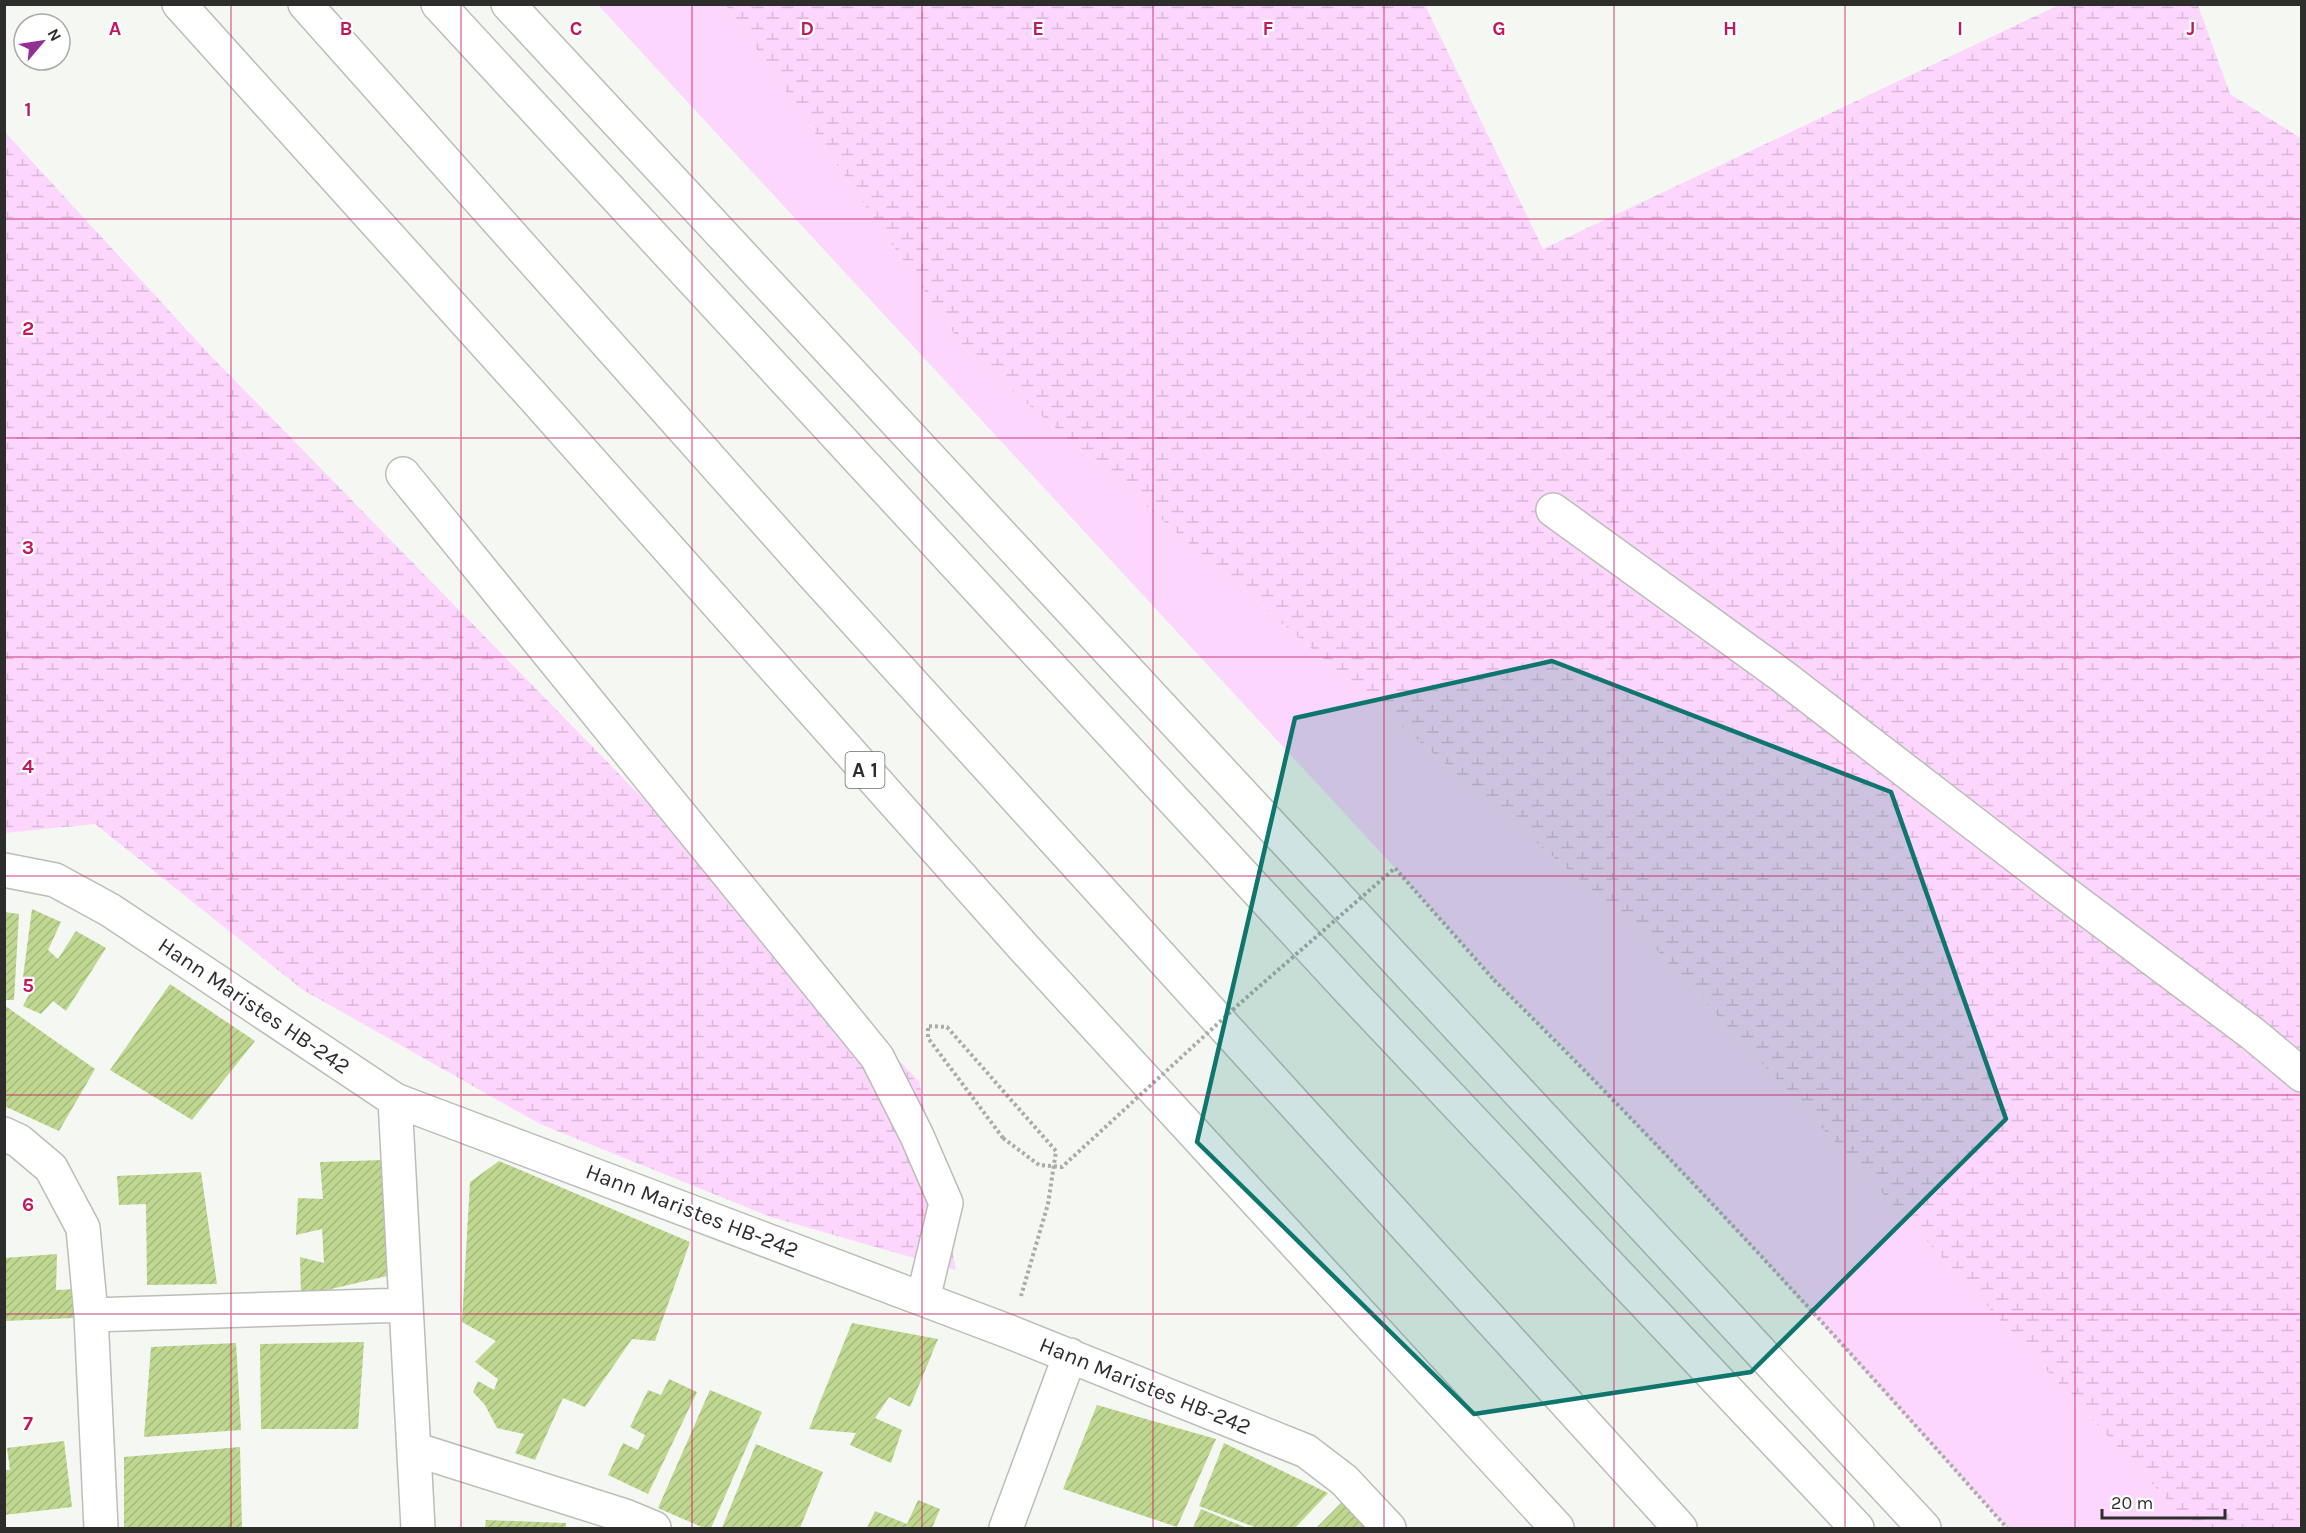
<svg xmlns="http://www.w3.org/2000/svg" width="2306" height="1533" font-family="Karla,sans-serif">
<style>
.grass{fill:#fdd6fd}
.wetland{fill:url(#wetland-marsh)}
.building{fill:url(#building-hatch)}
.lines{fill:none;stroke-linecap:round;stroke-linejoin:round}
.minor-casing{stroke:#bbbeb7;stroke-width:36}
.highway-casing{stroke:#bbbeb7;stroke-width:36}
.path{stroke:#aaaca8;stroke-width:4;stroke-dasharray:3 3;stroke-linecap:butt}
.minor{stroke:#fff;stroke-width:33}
.highway{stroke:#fff;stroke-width:33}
.path-bridge{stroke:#aaaca8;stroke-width:4;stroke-dasharray:3 3;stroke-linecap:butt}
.marked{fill:#0f766e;fill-opacity:0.2;stroke:#0f766e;stroke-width:4.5;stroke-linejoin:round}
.grid{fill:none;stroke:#c2185b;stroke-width:1.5;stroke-opacity:0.55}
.labels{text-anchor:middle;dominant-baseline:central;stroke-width:4.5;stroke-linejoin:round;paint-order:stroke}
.shield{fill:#fff;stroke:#6c6d6b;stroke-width:1.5}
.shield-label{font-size:21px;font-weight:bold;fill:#2d2e2b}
.street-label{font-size:22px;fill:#2d2e2b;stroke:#fff}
.grid-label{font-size:20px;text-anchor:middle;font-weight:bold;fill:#c2185b;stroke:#fff;stroke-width:4.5;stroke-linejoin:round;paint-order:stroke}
</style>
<defs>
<pattern id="wetland-marsh" width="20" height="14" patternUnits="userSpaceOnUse" patternTransform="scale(1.5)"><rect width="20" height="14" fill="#fdd6fd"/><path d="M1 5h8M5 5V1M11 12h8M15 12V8" fill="none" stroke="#d9b8d9"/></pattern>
<pattern id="building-hatch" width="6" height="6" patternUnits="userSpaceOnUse" patternTransform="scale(1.5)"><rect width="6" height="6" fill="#bfd790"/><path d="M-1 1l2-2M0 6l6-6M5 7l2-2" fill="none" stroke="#a4b97c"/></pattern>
</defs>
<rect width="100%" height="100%" fill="#f5f8f2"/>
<path class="grass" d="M598 5H726L966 351 1638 930 2193 1528H2007L1762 1258 1564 1049 1494 980 1395 868Z"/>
<path class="wetland" d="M726 5H1425L1543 249 2059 5H2198L2230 94 2301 138V1528H2193L1638 930 966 351Z
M4 131 208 353 919 1081 956 1270 771 1217 540 1124 303 990 95 824 5 833Z"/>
<path class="building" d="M32 909 61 922 48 950 58 959 76 931 106 948 66 1011 53 1001 41 1014 23 1006 34 985 23 977Z
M4 912 19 914 14 1000H4Z
M170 984 255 1041 192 1120 110 1070Z
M4 1005 95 1069 59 1131 4 1106Z
M383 1160 387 1276 301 1296 300 1257 324 1263 322 1229 296 1235 298 1198 323 1199 320 1162Z
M499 1161 690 1242 655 1341 632 1339 585 1407 563 1398 535 1460 515 1453 524 1434 497 1428 485 1405 473 1392 478 1381 494 1390 498 1379 475 1362 496 1341 462 1322 470 1182Z
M201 1172 217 1284 147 1285 146 1204 119 1205 117 1176Z
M57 1254 56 1290 79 1289 75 1318 4 1321V1258Z
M852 1323 938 1339 910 1407 889 1397 875 1418 902 1430 891 1463 850 1445 856 1433 809 1429Z
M364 1342 358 1429H261L260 1344Z
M236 1343 241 1430 144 1437 151 1347Z
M669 1379 697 1392 648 1494 608 1475 623 1443 638 1450 645 1435 630 1427 648 1390 661 1395Z
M710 1390 762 1412 711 1528H704L658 1508Z
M1097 1405 1216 1439 1177 1527 1063 1489Z
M64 1441 72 1507 4 1515V1470H10L7 1448Z
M1224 1443 1328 1493 1295 1528H1257L1199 1506Z
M756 1444 823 1472 800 1528H722Z
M240 1447 242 1528H124V1457Z
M1345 1499 1372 1528H1316Z
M918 1500 940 1509 932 1528H867L875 1511 907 1524Z
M1201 1509 1247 1528H1193Z
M486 1520 566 1523V1528H485Z"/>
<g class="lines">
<g class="minor-casing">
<path id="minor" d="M403 474 877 1057 917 1136 946 1203 923 1299
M1553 510 1781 675 2054 885 2253 1034 2302 1075
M4 870 55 880 110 910 395 1100 1010 1332 1306 1451 1344 1480 1389 1528
M395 1100 418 1528
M4 1134 19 1141 51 1168 83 1228 91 1315 101 1528
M91 1315 406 1305
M414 1449 625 1516 654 1528
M1006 1528 1070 1355"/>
</g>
<g class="highway-casing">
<path id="highway" d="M179 4 530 393 1025 949 1557 1528
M305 4 811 572 1680 1528
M438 4 1351 992 1857 1528
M508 4 1924 1528"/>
</g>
<path class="path" d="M1494 980C1672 1155 1841 1341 2007 1528
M1003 1138 928 1038V1026L947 1027 1056 1151 1048 1204 1021 1296"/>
<use href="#minor" class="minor"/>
<use href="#highway" class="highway"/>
<path class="path-bridge" d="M1003 1138 1039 1165 1062 1167 1238 1005 1395 868 1494 980"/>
</g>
<path class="marked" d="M1552 661 1891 792 2006 1119 1751 1372 1474 1414 1197 1142 1295 718Z"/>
<path class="grid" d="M231 4V1528M461 4V1528M692 4V1528M922 4V1528M1153 4V1528M1384 4V1528M1614 4V1528M1845 4V1528M2075 4V1528M4 219H2302M4 438H2302M4 657H2302M4 876H2302M4 1095H2302M4 1314H2302"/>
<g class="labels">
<rect class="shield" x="845.5" y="752" width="39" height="36" rx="4.5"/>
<g class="shield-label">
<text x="865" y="770">A 1</text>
</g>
<g class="street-label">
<text transform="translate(254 1006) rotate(34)">Hann Maristes HB-242</text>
<text transform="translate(692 1211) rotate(21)">Hann Maristes HB-242</text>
<text transform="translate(1145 1386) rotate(22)">Hann Maristes HB-242</text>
</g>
</g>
<g class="grid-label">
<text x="115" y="35">A</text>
<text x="346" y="35">B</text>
<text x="576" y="35">C</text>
<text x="807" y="35">D</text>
<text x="1038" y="35">E</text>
<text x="1268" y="35">F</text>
<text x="1499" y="35">G</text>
<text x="1730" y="35">H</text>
<text x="1960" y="35">I</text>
<text x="2191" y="35">J</text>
<text x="28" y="116">1</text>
<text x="28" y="335">2</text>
<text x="28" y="554">3</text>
<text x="28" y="773">4</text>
<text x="28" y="992">5</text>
<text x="28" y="1211">6</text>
<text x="28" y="1430">7</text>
</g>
<rect width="2306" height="1533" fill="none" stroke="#2d2e2b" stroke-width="12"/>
<g transform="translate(42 42) rotate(61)"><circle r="28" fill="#ffffff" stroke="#ababaa" stroke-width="1.5"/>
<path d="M0-4.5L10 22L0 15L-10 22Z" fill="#923096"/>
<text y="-9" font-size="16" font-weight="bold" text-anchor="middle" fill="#2d2e2b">N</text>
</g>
<path d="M2102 1509v9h123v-9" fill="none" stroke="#2d2e2b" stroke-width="3"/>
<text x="2111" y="1509" font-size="18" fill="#2d2e2b" stroke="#ffffff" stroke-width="4.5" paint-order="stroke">20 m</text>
</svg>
